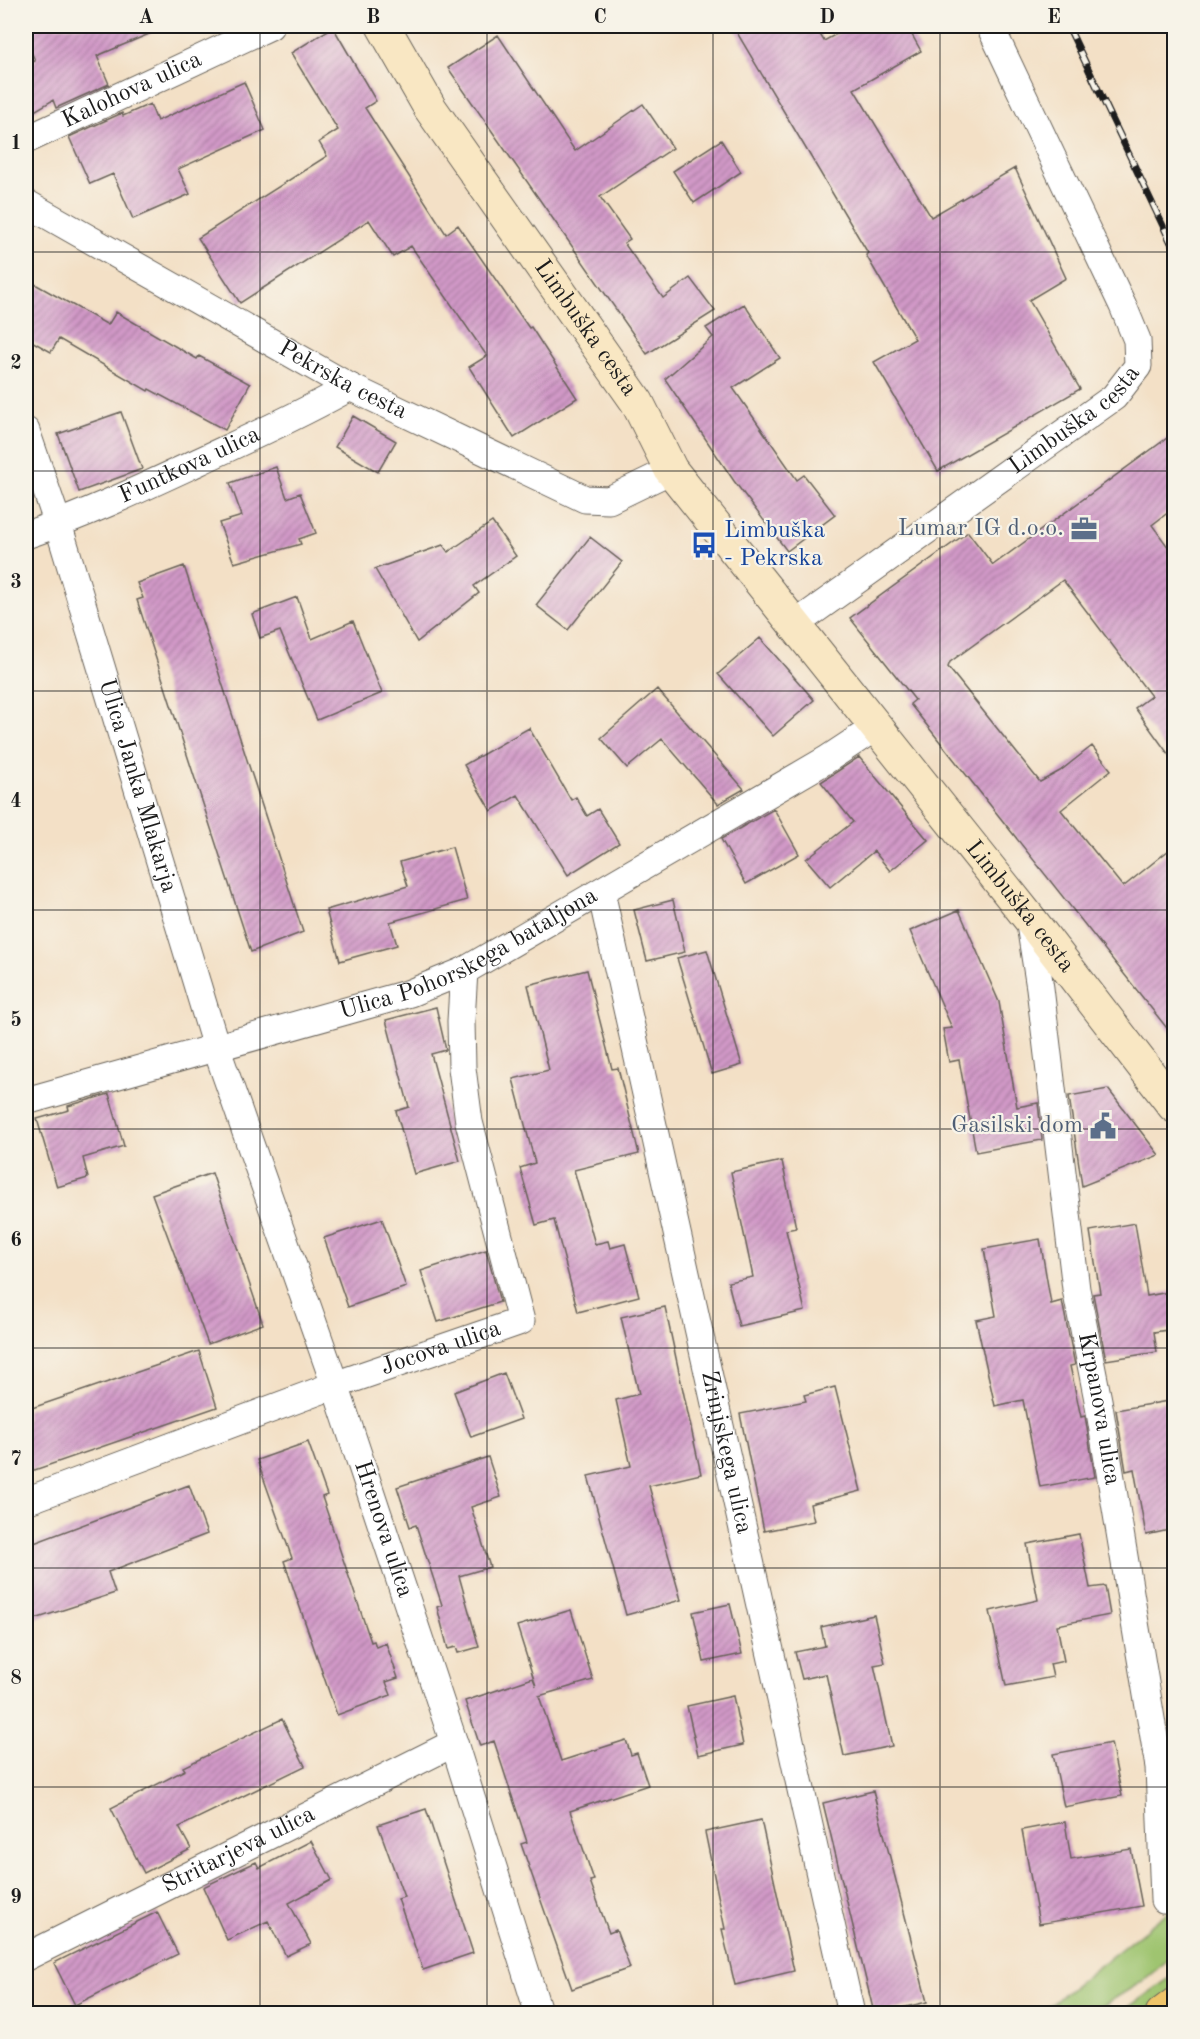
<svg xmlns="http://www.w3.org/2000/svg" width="1200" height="2039" font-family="'Old Standard TT',serif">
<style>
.grass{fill:#9fc46f;stroke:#5e7046;stroke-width:1.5}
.building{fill:url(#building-hatch)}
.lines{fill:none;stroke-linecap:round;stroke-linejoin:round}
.street-casing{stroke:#676158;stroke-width:29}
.secondary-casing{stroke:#676158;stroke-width:35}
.primary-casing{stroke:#676158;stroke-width:35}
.street{stroke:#fff;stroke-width:27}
.secondary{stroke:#f9e7c3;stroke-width:33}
.primary{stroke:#efc469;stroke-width:33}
.rail-casing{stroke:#1c1c1c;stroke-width:7}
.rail{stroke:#f7f3e8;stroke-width:4.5;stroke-dasharray:14;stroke-linecap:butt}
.grid{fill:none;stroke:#1c1c1c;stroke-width:1.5;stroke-opacity:0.55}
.labels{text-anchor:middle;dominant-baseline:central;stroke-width:4.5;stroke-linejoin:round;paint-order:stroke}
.street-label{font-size:24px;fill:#1c1c1c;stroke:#f7f3e8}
.service-label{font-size:24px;fill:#4e5e75;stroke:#f7f3e8;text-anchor:end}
.transit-label{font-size:24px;fill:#164399;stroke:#f7f3e8;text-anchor:start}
.neatline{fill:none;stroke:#1c1c1c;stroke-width:2}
.grid-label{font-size:20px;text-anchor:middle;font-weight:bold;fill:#1c1c1c}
</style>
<defs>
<pattern id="building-hatch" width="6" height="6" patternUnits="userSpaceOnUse" patternTransform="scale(1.5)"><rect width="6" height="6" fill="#d199c7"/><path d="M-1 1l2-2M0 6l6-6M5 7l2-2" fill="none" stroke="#a97ca1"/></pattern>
</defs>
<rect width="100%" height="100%" fill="#f7f3e8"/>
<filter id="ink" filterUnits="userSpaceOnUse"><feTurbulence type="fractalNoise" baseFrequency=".0167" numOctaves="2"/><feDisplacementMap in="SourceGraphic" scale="12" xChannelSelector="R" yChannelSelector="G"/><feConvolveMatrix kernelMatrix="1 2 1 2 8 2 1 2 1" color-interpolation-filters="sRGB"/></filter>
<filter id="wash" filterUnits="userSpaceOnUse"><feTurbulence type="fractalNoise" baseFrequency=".008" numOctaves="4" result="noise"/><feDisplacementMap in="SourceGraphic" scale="24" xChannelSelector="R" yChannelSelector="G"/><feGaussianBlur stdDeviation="1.35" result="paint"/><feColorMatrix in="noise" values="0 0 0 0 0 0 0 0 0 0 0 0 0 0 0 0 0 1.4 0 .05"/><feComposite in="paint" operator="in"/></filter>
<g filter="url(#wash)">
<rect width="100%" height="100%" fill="#f3e0c6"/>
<path class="grass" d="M1174 1907V1955L1140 1983 1091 2013 1039 2014Z
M1174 1975V1994L1146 2013 1119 2014Z"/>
<g id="blocks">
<path class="building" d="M26 26H168L97 56 109 84 56 108 53 100 26 116V66L35 61 26 39Z
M733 26H815L824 41 851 26H907L921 51 854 89 931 217 1015 168 1066 278 1029 300 1080 389 938 471 874 362 915 339 866 255 868 253Z
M333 27 376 101 365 108 446 234 458 225 529 328 531 327 577 398 514 438 469 367 487 356 411 246 393 257 369 220 240 303 198 238 327 156 319 142 338 130 291 53Z
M498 35 575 151 643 104 673 148 600 197 630 239 624 243 663 298 690 278 715 311 647 354 448 68Z
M244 82 265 130 178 169 190 194 133 219 113 174 90 184 69 137 122 113 123 116 150 104 157 121Z
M721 140 741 172 694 203 673 171Z
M26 279 108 325 116 312 197 359 199 356 250 384 225 430 149 389 148 391 59 339 51 352 26 338Z
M744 304 780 358 733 388 797 480 804 475 835 515 787 551 734 481 665 379 713 337 706 328Z
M121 412 142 469 79 492 58 434Z
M353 416 396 441 378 472 335 447Z
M1174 433V508L1152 525 1174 555V762L1135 708 1151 696 1063 580 950 662 948 667 1040 782 1060 771 1092 746 1111 770 1061 810 1123 887 1174 846V1037L910 704 915 700 850 618 968 532 993 565Z
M276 467 287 498 300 493 316 533 299 539 301 544 234 563 219 523 242 516 230 483Z
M492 522 516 556 474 586 479 593 417 642 375 569 443 545 448 552Z
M590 537 622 562 568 630 536 605Z
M184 566 303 932 251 952 137 600 143 598 137 583Z
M297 597 312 639 353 621 382 693 317 720 280 631 260 638 252 614Z
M760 638 814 700 773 736 718 674Z
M657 689 744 789 718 804 662 739 627 768 601 738Z
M529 728 571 800 576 797 587 816 598 809 619 843 568 875 518 795 491 811 464 765Z
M859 757 928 840 890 871 874 851 830 887 806 859 853 822 821 782Z
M774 809 799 854 746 884 721 839Z
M452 847 467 900 390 922 397 945 340 961 326 910 408 886 400 862Z
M673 900 685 952 647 961 634 910Z
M959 910 999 1002 1017 1107 1038 1103 1042 1140 976 1152 959 1060 949 1062 943 1029 952 1028 910 931Z
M707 950 742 1065 712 1074 677 958Z
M587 970 612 1069 618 1068 639 1154 574 1170 595 1244 608 1241 610 1248 625 1244 639 1296 578 1312 554 1220 536 1225 520 1168 535 1163 513 1079 549 1070 528 985Z
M436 1007 446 1050 431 1054 460 1161 414 1174 396 1111 409 1107 386 1020Z
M1108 1089 1159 1155 1082 1186 1069 1096Z
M109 1094 124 1146 83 1158 88 1178 57 1187 37 1119 69 1110 68 1106Z
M782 1161 796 1228 786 1230 805 1311 739 1326 728 1282 753 1277 731 1172Z
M212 1173 263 1324 208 1344 152 1194Z
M382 1219 406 1287 348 1307 324 1238Z
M1135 1223 1147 1296 1174 1291V1329L1154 1332 1157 1352 1106 1360 1093 1294 1100 1293 1090 1231Z
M1040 1239 1051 1304 1062 1301 1075 1365 1070 1366 1081 1417 1085 1416 1095 1477 1040 1487 1023 1400 995 1406 976 1320 996 1316 984 1249Z
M486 1250 500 1302 438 1322 421 1271Z
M665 1307 701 1474 649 1486 681 1600 626 1615 588 1476 631 1466 616 1400 639 1394 621 1317Z
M199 1351 217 1407 26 1473V1410Z
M504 1373 521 1419 471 1437 454 1392Z
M835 1387 861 1491 810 1504 814 1521 764 1531 740 1414 806 1401 804 1395Z
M1174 1400V1529L1146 1535 1134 1469 1126 1471 1116 1410Z
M308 1442 327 1495 322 1497 371 1642 374 1641 376 1647 386 1643 398 1678 386 1682 391 1695 337 1715 284 1561 292 1558 257 1460Z
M488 1457 501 1497 471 1507 490 1567 459 1576 479 1647 458 1653 456 1647 448 1649 437 1607 442 1605 416 1525 410 1527 397 1487Z
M189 1485 207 1534 108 1572 115 1593 26 1622V1546Z
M1079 1534 1090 1588 1105 1586 1110 1615 1057 1625 1064 1661 1050 1664 1053 1677 1006 1686 990 1611 1038 1600 1027 1544Z
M730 1604 742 1654 704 1662 693 1612Z
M571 1610 593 1680 539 1696 561 1761 626 1740 631 1755 637 1753 648 1785 570 1811 594 1880 590 1881 609 1933 616 1930 630 1968 572 1989 521 1844 527 1842 494 1741 480 1746 465 1701 533 1678 536 1686 517 1626Z
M874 1615 885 1663 874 1665 892 1746 844 1756 826 1674 802 1679 795 1652 825 1646 821 1627Z
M733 1696 743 1745 698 1755 687 1706Z
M282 1719 305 1766 179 1827 191 1849 144 1873 111 1808 185 1770 183 1767Z
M1111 1743 1122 1796 1064 1807 1053 1754Z
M873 1791 927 2002 880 2013H874L823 1803Z
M426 1809 473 1953 423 1970 398 1899 404 1897 378 1825Z
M761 1820 794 1971 735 1985 722 1929H725L705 1832Z
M1065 1822 1071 1859 1131 1849 1142 1906 1039 1924 1022 1830Z
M311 1841 332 1880 289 1903 311 1944 286 1956 268 1921 227 1940 203 1887 256 1862 259 1868Z
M157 1912 178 1954 75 2005 54 1963Z"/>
</g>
</g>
<g filter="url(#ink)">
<use href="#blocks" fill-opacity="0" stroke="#676158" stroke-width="1.5"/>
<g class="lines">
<g class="street-casing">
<g id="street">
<path id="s1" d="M26 140 270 26"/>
<path id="s2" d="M26 203 350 387 585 499 609 500 671 470"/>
<path id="s3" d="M26 431 58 524 216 1047 335 1385 454 1743 539 2014"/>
<path id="s4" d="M26 535C85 515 142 488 198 462 249 438 301 415 350 387"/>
<path id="s5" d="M794 625 1114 397 1138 366 1137 340 1123 306 990 26"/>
<path id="s6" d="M601 892 851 2014"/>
<path id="s7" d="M1029 918 1040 988 1076 1289 1098 1400 1159 1767 1164 1900"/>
<path id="s8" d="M26 1101 410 993 464 971 826 760 876 727"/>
<path id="s9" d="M26 1501 335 1385 521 1321 469 1122 462 1068 461 1021 464 971"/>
<path id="s10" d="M26 1957 454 1743"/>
</g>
</g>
<g class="secondary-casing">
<g id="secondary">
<path id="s11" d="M383 26 430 108 637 402 671 470 1029 918 1174 1106"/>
</g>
</g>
<g class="primary-casing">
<path id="primary" d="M1162 2014 1174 2005"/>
</g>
<use href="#street" class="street"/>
<use href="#secondary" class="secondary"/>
<use href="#primary" class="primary"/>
<g class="rail-casing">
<path id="rail" d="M1068 26 1174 249"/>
</g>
<use href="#rail" class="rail"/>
</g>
</g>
<path class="grid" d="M260 26V2014M487 26V2014M713 26V2014M940 26V2014M26 252H1174M26 471H1174M26 691H1174M26 910H1174M26 1129H1174M26 1348H1174M26 1568H1174M26 1787H1174"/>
<defs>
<g id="office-bare" transform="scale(2.07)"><path d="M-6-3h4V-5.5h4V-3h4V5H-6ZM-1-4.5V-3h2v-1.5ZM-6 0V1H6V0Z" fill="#5c6f8a" stroke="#f7f3e8" stroke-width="2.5" paint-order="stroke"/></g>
<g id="bus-bare" transform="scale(2.07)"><path d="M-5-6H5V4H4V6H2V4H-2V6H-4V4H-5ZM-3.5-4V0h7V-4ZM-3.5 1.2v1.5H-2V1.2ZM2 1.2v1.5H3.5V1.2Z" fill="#1a4fb4" stroke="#f7f3e8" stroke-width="2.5" paint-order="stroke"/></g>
<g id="civic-bare" transform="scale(2.07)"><path d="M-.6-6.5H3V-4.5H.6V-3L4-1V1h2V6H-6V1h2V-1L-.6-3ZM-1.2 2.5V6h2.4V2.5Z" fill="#5c6f8a" stroke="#f7f3e8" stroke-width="2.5" paint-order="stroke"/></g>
</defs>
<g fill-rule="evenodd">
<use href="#office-bare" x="1084" y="529"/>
<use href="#bus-bare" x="704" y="545"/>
<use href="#civic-bare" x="1103" y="1126"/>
</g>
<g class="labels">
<g class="street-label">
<text stroke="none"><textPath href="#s1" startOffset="117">Kalohova ulica</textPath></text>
<text stroke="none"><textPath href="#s11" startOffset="364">Limbuška cesta</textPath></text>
<text stroke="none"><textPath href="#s2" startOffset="363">Pekrska cesta</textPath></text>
<text stroke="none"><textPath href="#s5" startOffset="348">Limbuška cesta</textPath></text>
<text stroke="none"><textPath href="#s4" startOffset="178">Funtkova ulica</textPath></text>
<text stroke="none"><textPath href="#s3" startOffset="372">Ulica Janka Mlakarja</textPath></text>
<text stroke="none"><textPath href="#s11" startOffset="1089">Limbuška cesta</textPath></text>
<text stroke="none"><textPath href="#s8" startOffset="468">Ulica Pohorskega bataljona</textPath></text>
<text stroke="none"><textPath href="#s9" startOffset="442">Jocova ulica</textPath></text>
<text stroke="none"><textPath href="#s7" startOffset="496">Krpanova ulica</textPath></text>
<text stroke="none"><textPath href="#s6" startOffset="574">Zrinjskega ulica</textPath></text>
<text stroke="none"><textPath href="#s3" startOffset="1155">Hrenova ulica</textPath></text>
<text stroke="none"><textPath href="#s10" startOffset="238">Stritarjeva ulica</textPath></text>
</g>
<g class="service-label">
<text x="1064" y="529">Lumar IG d.o.o.</text>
<text x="1083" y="1126">Gasilski dom</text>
</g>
<g class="transit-label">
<text x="724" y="531">Limbuška<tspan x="724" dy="28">- Pekrska</tspan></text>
</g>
</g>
<rect width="1200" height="2039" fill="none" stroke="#f7f3e8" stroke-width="66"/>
<rect x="33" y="33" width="1134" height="1973" class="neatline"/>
<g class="grid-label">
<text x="146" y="23">A</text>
<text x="373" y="23">B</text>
<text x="600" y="23">C</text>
<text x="827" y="23">D</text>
<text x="1054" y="23">E</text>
<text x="16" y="149">1</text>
<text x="16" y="369">2</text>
<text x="16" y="588">3</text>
<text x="16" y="807">4</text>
<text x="16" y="1026">5</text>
<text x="16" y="1246">6</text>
<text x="16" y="1465">7</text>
<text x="16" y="1684">8</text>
<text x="16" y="1903">9</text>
</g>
</svg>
